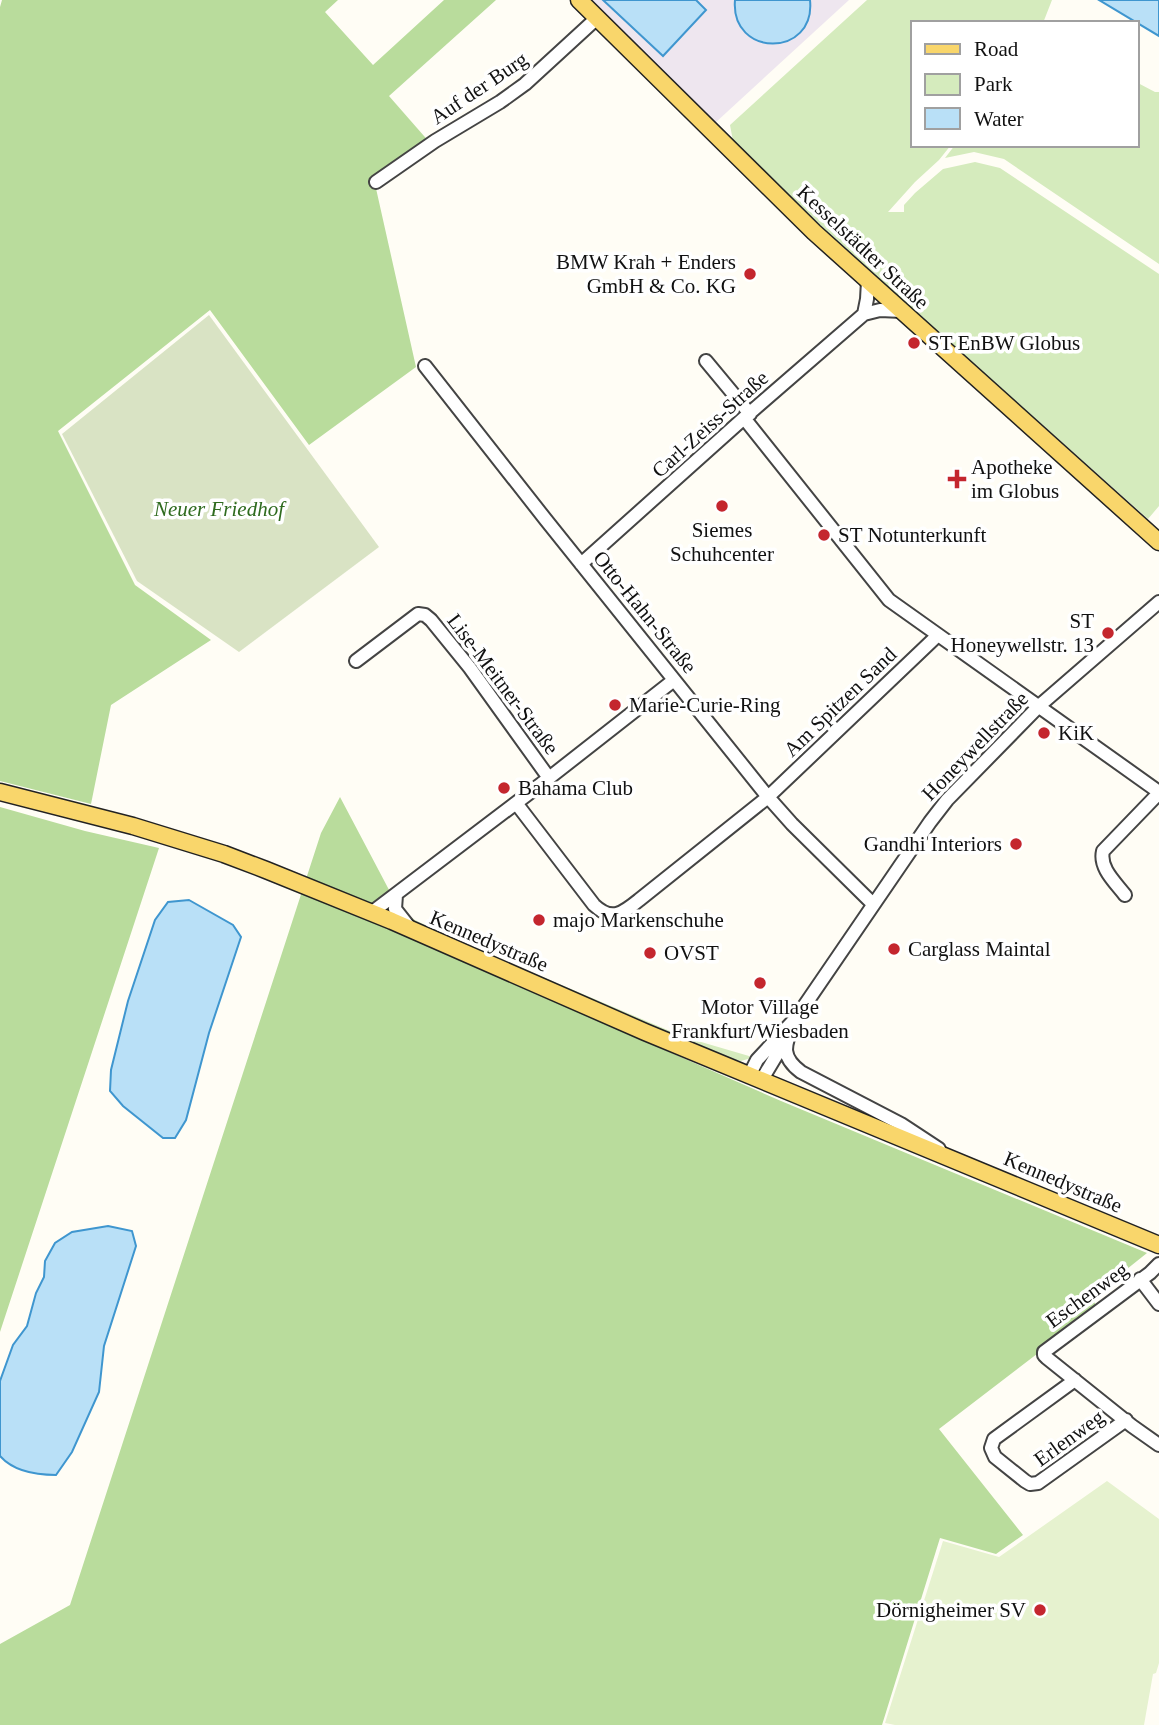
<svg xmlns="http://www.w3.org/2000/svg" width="1159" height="1725" font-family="Georgia,serif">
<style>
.industrial{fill:#eee6ef}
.green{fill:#d5ebbd}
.forest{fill:#b9dc9c}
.cemetery{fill:#d9e3c4}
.pitch{fill:#e6f2cf}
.water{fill:#b9e0f7;stroke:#3f96cf;stroke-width:2}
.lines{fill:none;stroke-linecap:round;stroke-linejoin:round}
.minor-casing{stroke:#444;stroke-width:16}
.major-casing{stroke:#222;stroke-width:19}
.minor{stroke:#fff;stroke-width:12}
.major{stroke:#f9d66b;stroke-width:16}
.poi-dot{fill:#c4262e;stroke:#fff;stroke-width:2.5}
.labels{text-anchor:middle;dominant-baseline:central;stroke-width:7;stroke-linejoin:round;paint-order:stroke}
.street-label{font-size:21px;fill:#111;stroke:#fff}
.poi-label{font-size:21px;fill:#111;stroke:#fff;text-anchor:start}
.park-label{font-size:21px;font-style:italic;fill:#2f6b1f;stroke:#fff}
</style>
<rect width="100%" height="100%" fill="#fffdf5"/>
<path class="industrial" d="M591 0H849L715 123Z"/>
<path class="green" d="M867 0H1052L1043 23H912V145H951L939 160 915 182 888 212H904V205L915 193 943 169 975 162 1000 168 1159 274V506L1148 519 843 247 733 141 730 125Z
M1136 82 1155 92H1159V264L1004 159 974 152 945 158 955 145H1136Z
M404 911 415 920 458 941 684 1037 749 1056 751 1058 741 1061 731 1059 454 943 436 931 407 918Z"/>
<path class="forest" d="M2 0H338L325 12 373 65 444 0H496L389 96 431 144 375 184 416 367 309 445 210 310 58 431 135 585 211 640 111 705 91 804 0 781V7Z
M340 797 416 941 781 1101 1147 1253 1092 1297 1097 1308 939 1429 1023 1535 996 1554 940 1538 882 1725H0V1644L70 1605 321 833Z
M0 807 85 831 159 848 0 1332Z"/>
<path class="cemetery" d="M209 315 379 547 239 652 137 581 62 434Z"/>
<path class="pitch" d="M1107 1481 1159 1519V1663L1156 1673 1153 1674 1144 1725H895L885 1723 943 1541 999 1557Z"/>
<path class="water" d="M603 0H696L706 10 663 56Z
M735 0H810C816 58 730 58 735 0Z
M1099 0H1159V36Z
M189 900 233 925 241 937 209 1033 186 1120 175 1138H163L123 1106 110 1091 111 1070 128 1001 155 920 168 902Z
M108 1226 132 1231 136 1246 104 1346 99 1392 72 1452 56 1475C36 1475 14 1472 0 1456V1381L13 1345 27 1326 36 1293 44 1277 45 1261 55 1243 72 1232Z"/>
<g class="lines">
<g class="minor-casing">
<path id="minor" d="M376 182 435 141 500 102 525 84 597 18
M864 314 867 299 868 281
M706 361 750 414
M425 366 546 520 768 797 792 824 873 904
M744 418 889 600 1159 792
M581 564 744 418 864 314 880 310 902 311
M356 661 418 614 425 615 431 620 470 668 549 778
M516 803 594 905C612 922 623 913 639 900L768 797 938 635
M396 895 395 909 410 928
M1125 895C1115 882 1099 868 1103 851L1159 793
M371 913 549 778 674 680
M793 1025C784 1046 781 1057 801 1072L901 1124 939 1149
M749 1076 757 1060 796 1018 930 822 947 800 1039 706 1159 602
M761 1081 785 1041
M1159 1264 1150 1273 1044 1352V1355L1047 1358 1132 1426 1159 1445
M1140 1279 1159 1304
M1075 1380 994 1439 991 1448 995 1457 1025 1481 1030 1484 1038 1483 1126 1420"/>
</g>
<g class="major-casing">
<path id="major" d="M579 0 814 232 1159 542
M0 792 133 826 224 854 266 870 392 921 645 1032 1159 1245"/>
</g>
<use href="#minor" class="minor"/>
<use href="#major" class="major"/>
</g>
<g class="poi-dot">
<circle cx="750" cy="274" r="7"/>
<circle cx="914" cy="343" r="7"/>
<path d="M953.5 468.5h7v7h7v7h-7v7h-7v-7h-7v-7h7z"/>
<circle cx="722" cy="506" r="7"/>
<circle cx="824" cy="535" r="7"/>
<circle cx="1108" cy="633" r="7"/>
<circle cx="615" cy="705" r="7"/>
<circle cx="1044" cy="733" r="7"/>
<circle cx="504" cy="788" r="7"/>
<circle cx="1016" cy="844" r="7"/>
<circle cx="539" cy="920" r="7"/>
<circle cx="894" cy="949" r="7"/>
<circle cx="650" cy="953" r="7"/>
<circle cx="760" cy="983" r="7"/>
<circle cx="1040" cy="1610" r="7"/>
</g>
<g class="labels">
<g class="street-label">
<text transform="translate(479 88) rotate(-34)">Auf der Burg</text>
<text transform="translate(863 247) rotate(43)">Kesselstädter Straße</text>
<text transform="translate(710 424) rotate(-42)">Carl-Zeiss-Straße</text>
<text transform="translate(645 612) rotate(51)">Otto-Hahn-Straße</text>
<text transform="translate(503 684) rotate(53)">Lise-Meitner-Straße</text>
<text transform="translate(840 702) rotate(-44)">Am Spitzen Sand</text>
<text transform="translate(975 746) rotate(-46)">Honeywellstraße</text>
<text transform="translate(489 941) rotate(23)">Kennedystraße</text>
<text transform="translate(1063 1182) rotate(23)">Kennedystraße</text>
<text transform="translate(1087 1295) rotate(-36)">Eschenweg</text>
<text transform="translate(1069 1438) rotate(-36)">Erlenweg</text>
</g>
<g class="poi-label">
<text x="736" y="262" text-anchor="end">BMW Krah + Enders<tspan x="736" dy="24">GmbH &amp; Co. KG</tspan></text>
<text x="928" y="343">ST EnBW Globus</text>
<text x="971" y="467">Apotheke<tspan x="971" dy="24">im Globus</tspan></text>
<text x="722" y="530" text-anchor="middle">Siemes<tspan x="722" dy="24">Schuhcenter</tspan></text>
<text x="838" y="535">ST Notunterkunft</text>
<text x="1094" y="621" text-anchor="end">ST<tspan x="1094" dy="24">Honeywellstr. 13</tspan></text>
<text x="629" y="705">Marie-Curie-Ring</text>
<text x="1058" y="733">KiK</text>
<text x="518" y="788">Bahama Club</text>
<text x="1002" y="844" text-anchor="end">Gandhi Interiors</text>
<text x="553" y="920">majo Markenschuhe</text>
<text x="908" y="949">Carglass Maintal</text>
<text x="664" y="953">OVST</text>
<text x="760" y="1007" text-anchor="middle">Motor Village<tspan x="760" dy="24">Frankfurt/Wiesbaden</tspan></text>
<text x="1026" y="1610" text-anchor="end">Dörnigheimer SV</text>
</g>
<g class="park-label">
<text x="219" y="509">Neuer Friedhof</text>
</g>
</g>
<rect x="911" y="21" width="228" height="126" fill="#ffffff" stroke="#a0a0a0" stroke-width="2"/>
<rect x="925" y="44" width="35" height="10" fill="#f9d66b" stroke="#a0a0a0" stroke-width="2"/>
<text x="974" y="56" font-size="21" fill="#111111">Road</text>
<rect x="925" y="74" width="35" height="21" fill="#d5ebbd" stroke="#a0a0a0" stroke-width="2"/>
<text x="974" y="91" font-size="21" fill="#111111">Park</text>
<rect x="925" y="108" width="35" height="21" fill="#b9e0f7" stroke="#a0a0a0" stroke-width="2"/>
<text x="974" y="126" font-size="21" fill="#111111">Water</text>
</svg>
